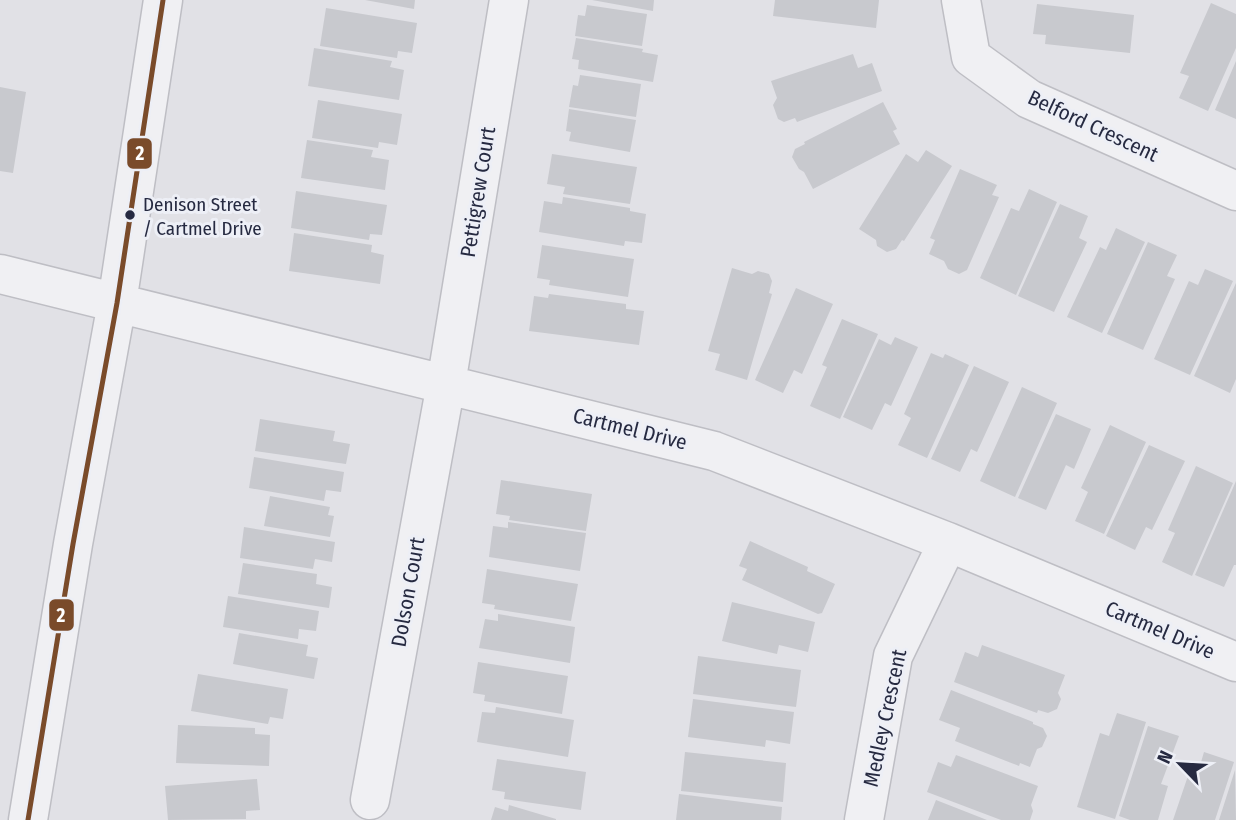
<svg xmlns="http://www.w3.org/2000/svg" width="1236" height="820" font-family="'Fira Sans Condensed',sans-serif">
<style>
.building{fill:#c8c9ce}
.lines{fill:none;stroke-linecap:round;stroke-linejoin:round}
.minor-casing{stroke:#bebec4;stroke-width:41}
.minor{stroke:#f0f0f3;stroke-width:38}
.bus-1-casing{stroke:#edeff6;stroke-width:10}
.bus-1{stroke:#7a4b2a;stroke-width:5}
.bus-dot{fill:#262a41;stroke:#edeff6;stroke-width:2.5}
.labels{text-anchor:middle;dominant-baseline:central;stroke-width:6;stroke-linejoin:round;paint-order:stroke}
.bus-label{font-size:19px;fill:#262a41;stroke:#edeff6;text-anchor:start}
.street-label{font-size:21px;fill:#262a41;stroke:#edeff6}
.line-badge{stroke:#edeff6;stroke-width:2.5}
.badge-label{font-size:19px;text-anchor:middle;font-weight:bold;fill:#fff}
</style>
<rect width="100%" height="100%" fill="#e1e1e6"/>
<path class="building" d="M365 0H415L414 9Z
M592 0H654L653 11Z
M775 0H879L876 28 773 16Z
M1211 3 1236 14V48L1208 111 1179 98 1189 76 1180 73Z
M1037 4 1134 15 1130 53 1045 44 1046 35 1033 34Z
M587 5 647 14 642 46 575 36 578 15 585 16Z
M326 8 417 23 412 53 398 51 397 58 320 46Z
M576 38 643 49 642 52 658 55 653 82 578 69 579 60 572 59Z
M314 48 392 61 390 67 404 70 399 100 308 86Z
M853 54 858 68 872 63 882 91 797 122 795 118 784 122 778 119 773 105 777 98 771 81Z
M1236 61V119L1215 110Z
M580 75 641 84 636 117 569 107 573 85 578 86Z
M0 87 26 92 13 173 0 171Z
M318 100 402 114 397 145 379 142 378 148 312 138Z
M883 102 897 129 893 131 900 144 813 189 804 172 799 169 792 157 795 149 805 144 804 142Z
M569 109 636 120 630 152 569 141 571 132 566 131Z
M307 140 373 150 371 157 389 160 385 190 301 178Z
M926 150 952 166 904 241 902 240 896 249 887 252 877 246 876 240 859 229 906 154 918 162Z
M552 154 637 167 630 204 563 194 565 187 547 184Z
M960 169 997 185 992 195 999 197 967 270 959 274 948 269 944 261 929 254 935 240 930 238Z
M1029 189 1057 202 1016 295 980 278 1011 208 1019 211Z
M296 191 387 205 382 235 370 234 369 240 291 228Z
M563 197 630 208V211L646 214 642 243 625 241 624 246 539 232 544 201 562 204Z
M1060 204 1088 216 1079 238 1087 242 1054 312 1018 296Z
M1116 228 1145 242 1102 333 1067 317 1100 247 1106 250Z
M294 233 372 245 371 252 384 255 380 284 289 271Z
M1148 242 1177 255 1167 276 1175 279 1143 350 1107 334Z
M542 245 634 259 628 297 549 285 550 280 537 278Z
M732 268 752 274 758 271 769 274 772 281 769 293 772 294 747 380 715 370 720 354 708 351Z
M1205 269 1233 281 1190 375 1154 359 1189 281 1198 285Z
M1236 283V379L1230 393 1194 376Z
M796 288 833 304 802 374 794 370 783 393 755 380Z
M549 294 626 304V309L644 311 639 345 529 331 534 296 548 298Z
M842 319 878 334 840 419 810 406 827 367 822 365Z
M895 337 918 347 891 406 885 403 872 430 843 417 879 339 891 345Z
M931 353 943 358 945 354 969 365 927 458 898 445 911 418 904 414Z
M974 366 1009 382 977 452 971 449 960 472 931 459Z
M1022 387 1057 403 1015 497 980 481Z
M1056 414 1091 429 1074 469 1066 465 1046 510 1018 498Z
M260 419 335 431 333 441 350 444 346 464 255 451Z
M1110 425 1146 442 1104 534 1075 521 1088 492 1081 488Z
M1149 445 1185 461 1152 530 1146 527 1135 550 1106 536Z
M254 457 344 472 341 492 326 490 324 501 249 488Z
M1196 466 1233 483 1192 576 1162 562 1175 533 1168 530Z
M501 480 592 494 586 531 509 520 510 516 496 514Z
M1236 481V565H1234L1224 587 1195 575Z
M270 496 330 507 328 515 334 516 330 537 264 526Z
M508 522 586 533 580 571 489 557 493 526 508 528Z
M244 527 335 542 332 562 315 559 313 569 240 558Z
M750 541 808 567 807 571 835 584 822 613 818 614 742 580 747 569 739 566Z
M243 563 317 574 316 584 332 587 329 608 238 594Z
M487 569 578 584 571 621 494 609 495 605 482 603Z
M228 596 319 611 316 631 299 629 298 639 223 627Z
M732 602 815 622 808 652 779 645 777 654 722 641Z
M498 614 575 627 570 663 479 648 485 619 498 621Z
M239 633 308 645 306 656 318 658 314 679 233 664Z
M982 645 1065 675 1058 693 1061 699 1057 709 1048 713 1038 710 1037 713 954 682 965 652 978 657Z
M698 656 801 670 796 707 693 694Z
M478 662 568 676 562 714 484 701 485 695 473 693Z
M198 674 288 689 283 719 270 717 268 724 191 711Z
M951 690 1033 722V724L1043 728 1047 736 1042 747 1037 749 1030 767 1020 763 1019 766 955 741 960 728 939 720Z
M693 699 794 712 790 744 766 740 765 747 688 737Z
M496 707 574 720 568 757 477 742 482 712 495 713Z
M1117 713 1146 722 1115 819 1077 807 1100 733 1109 736Z
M178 725 255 728V734L270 735 269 766 176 763Z
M1148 726 1179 736 1161 784 1168 786 1158 820H1130L1119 816Z
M685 752 786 763 783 802 681 791Z
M1204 752 1234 762 1215 820H1173L1191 767 1199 769Z
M956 755 1038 786 1031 805 1033 811 1030 820H1001L927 792 938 762 951 767Z
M497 759 586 772 581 810 504 799 505 792 492 790Z
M1235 770 1236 820H1219Z
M257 779 260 810 246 811V819L168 820 165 786Z
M679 794 782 807 781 820H676Z
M936 800 987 820H928Z
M509 805 556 819V820H491L495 807 508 811Z"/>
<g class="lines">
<g class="minor-casing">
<path id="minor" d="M961 0 971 57 1029 99 1236 191
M0 274 714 451 948 542 1236 662
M370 800 446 384 509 0
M28 820 73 544 117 303 163 0
M864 820 893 656 948 542"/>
</g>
<use href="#minor" class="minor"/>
<g class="bus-1-casing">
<path id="bus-1" d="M28 820 73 544 117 303 163 0"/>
</g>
<use href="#bus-1" class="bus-1"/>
</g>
<circle class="bus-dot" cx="130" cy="215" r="6"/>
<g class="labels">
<g class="bus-label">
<text x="143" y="204">Denison Street<tspan x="143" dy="24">/ Cartmel Drive</tspan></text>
</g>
<g class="street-label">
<text transform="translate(1093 126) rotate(25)">Belford Crescent</text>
<text transform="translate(478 192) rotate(-81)">Pettigrew Court</text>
<text transform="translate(630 429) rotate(14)">Cartmel Drive</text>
<text transform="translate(408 592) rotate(-80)">Dolson Court</text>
<text transform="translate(1160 630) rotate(23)">Cartmel Drive</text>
<text transform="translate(885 718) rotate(-78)">Medley Crescent</text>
</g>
</g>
<g class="line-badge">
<rect x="126" y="137" width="27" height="33" rx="7" fill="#7a4b2a"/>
<rect x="48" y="598" width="27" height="34" rx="7" fill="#7a4b2a"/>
</g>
<g class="badge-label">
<text x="140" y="160">2</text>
<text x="61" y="622">2</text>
</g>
<g transform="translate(1180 764) rotate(295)" stroke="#edeff6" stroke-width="5" paint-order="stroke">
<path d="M0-5L12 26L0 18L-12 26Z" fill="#262a41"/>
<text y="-10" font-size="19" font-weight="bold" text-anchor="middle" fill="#262a41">N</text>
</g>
</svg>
